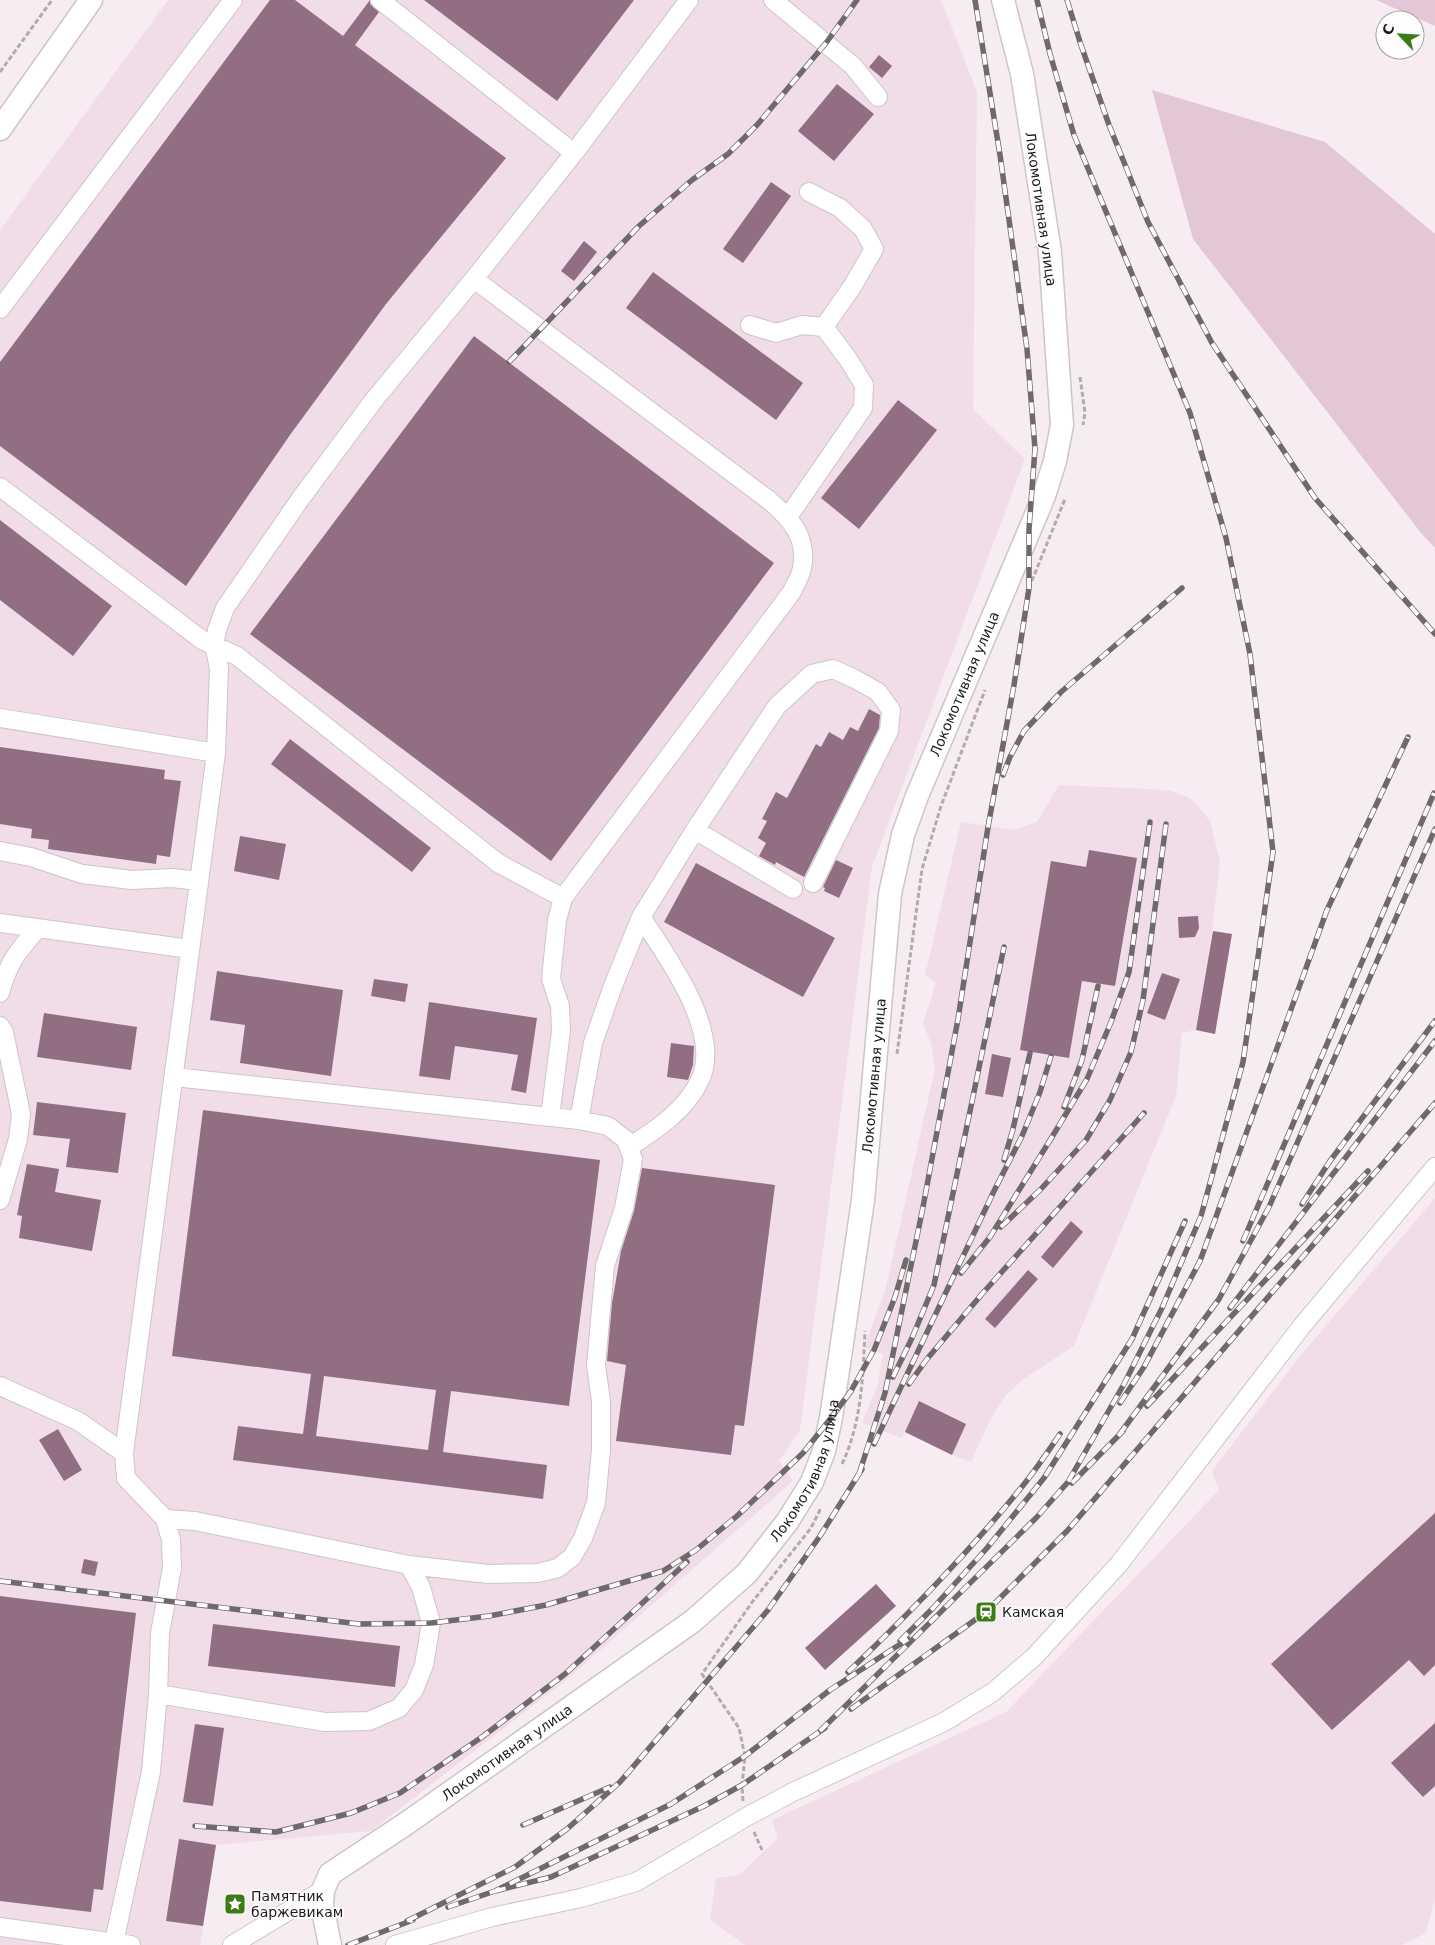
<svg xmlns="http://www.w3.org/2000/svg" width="1435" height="1945" font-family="'DejaVu Sans',sans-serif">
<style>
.built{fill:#f0dde7}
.green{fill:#e3c7d7}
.building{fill:#916e82;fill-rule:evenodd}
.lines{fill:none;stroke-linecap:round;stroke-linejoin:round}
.minor-casing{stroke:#cec4c9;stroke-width:20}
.major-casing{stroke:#cec4c9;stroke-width:25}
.path{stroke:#b3aaaf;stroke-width:3;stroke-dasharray:5 2.5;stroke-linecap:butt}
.minor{stroke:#fff;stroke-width:18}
.major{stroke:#fff;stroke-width:22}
.rail-casing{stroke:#6f696c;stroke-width:5.5}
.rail{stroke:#fefcfd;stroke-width:4;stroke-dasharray:11;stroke-linecap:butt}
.labels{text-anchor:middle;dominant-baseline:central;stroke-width:4;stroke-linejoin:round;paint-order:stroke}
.street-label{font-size:14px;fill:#1f1b1d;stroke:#fefcfd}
.poi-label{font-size:14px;fill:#1f1b1d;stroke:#fefcfd;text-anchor:start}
</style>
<rect width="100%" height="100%" fill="#f7ecf2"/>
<path class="built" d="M168 0H941L977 92 973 409 1025 459 872 867 800 1430 779 1461 793 1481 565 1681 371 1831 216 1845 200 1945H0V230Z
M1059 785 1150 789 1171 791 1188 797 1199 807 1210 821 1220 861 1212 931 1196 1030 1182 1033 1176 1096 1074 1346 1025 1378 1006 1395 991 1418 971 1462 952 1455 905 1432 901 1438 862 1423 877 1387 883 1354 864 1347 886 1288 935 1068 931 1043 923 1024 936 982 925 975 961 822 1014 830 1037 822Z
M1435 1198V1898L1426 1933 1402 1945H745L710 1920 716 1878 739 1875 778 1838 772 1820 1006 1712 1219 1490 1212 1471 1300 1356Z"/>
<path class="green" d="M1376 0H1435V26Z
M1152 90 1325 142 1435 234V548L1421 533 1193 239Z"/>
<path class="building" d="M270 0H295L343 36 370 0V4L379 12 355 45 506 158 386 304 290 435 186 586 0 446V362Z
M424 0H634L557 101Z
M879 55 892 66 882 78 869 67Z
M837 84 874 114 834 161 798 131Z
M771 182 791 196 743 263 723 249Z
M584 241 597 252 574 281 561 271Z
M653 272 803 383 776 420 626 308Z
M474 336 774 563 551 861 250 634Z
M898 400 937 430 859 529 821 498Z
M0 520 112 606 73 656 0 600Z
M869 709 880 715 879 728 804 877 776 862 775 865 759 856 766 843 758 838 767 821 762 819 776 792 787 798 816 744 821 747 829 732 843 740 850 727 858 731Z
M290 739 431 848 412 872 271 764Z
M0 747 165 770 164 779 181 781 170 857 157 855 156 864 48 849 49 840 31 838 32 829 0 824Z
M240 836 286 844 279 880 234 871Z
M1089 850 1137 858 1115 986 1082 981 1069 1058 1020 1050 1051 861 1086 867Z
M836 860 853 868 839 898 824 891 825 888 823 887Z
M696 863 835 938 803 997 664 922Z
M1198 916 1199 928 1195 937 1179 938 1178 917Z
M1213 931 1232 934 1215 1034 1196 1030Z
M217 971 343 990 331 1076 240 1063 245 1025 210 1020Z
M1162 973 1180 979 1165 1020 1147 1013Z
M374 979 408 984 405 1002 371 996Z
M429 1002 537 1018 526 1093 511 1090 518 1055 455 1046 450 1080 419 1076Z
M44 1013 137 1027 131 1070 37 1057Z
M671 1043 694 1046 693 1065 688 1080 667 1077Z
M992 1054 1011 1058 1003 1097 985 1094Z
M37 1102 126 1113 118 1173 66 1167 70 1139 33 1135Z
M203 1110 600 1160 569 1406 451 1391 443 1452 547 1465 543 1499 233 1460 238 1426 303 1434 311 1374 172 1356ZM324 1376 436 1390 428 1450 316 1436Z
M27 1164 59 1169 55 1192 101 1200 92 1251 19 1238 22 1216 17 1215Z
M642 1168 775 1185 744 1426 735 1425 731 1455 616 1441 626 1365 607 1361 612 1303 621 1251 634 1211Z
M1071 1221 1083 1232 1053 1268 1041 1257Z
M1028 1270 1038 1279 995 1328 985 1319Z
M919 1401 966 1424 952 1455 905 1432Z
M58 1429 82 1470 64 1481 39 1440Z
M1435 1513V1665L1424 1676 1409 1660 1332 1730 1271 1664Z
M84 1559 98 1562 95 1576 81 1573Z
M876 1584 896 1606 825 1670 805 1648Z
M0 1596 136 1613 103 1890 94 1889 91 1912 0 1901Z
M213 1624 400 1646 395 1687 208 1666Z
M1435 1723V1786L1423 1797 1391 1763Z
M195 1724 224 1728 213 1806 183 1802Z
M179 1839 216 1845 203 1926 166 1921Z"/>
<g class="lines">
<g class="minor-casing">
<path id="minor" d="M380 0 574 153
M773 0 853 66 878 97
M809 192 840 208 863 229 874 249 852 287 824 327
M474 279 770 501C791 519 808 538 802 568 801 576 795 585 791 593L563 898 557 920 551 979 560 1006 561 1031 550 1117
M0 309 233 0
M750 325 776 333 802 325 824 327 848 359 864 385 863 408 788 517
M0 487 202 640 237 656 498 863 563 898
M0 718 216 753
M695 830 793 889
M0 851 31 857 82 874 132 880 172 878 199 881
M0 923 190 949
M0 993C8 963 17 952 38 928
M0 1026 4 1032 21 1114 18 1139 0 1200
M579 1120 593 1043 613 986 641 917 695 830 777 706 812 674 833 669 855 679 878 692 891 710 889 731 813 883
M629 1147C656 1130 686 1110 700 1080 723 1032 666 955 641 917
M0 1386 78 1421 124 1453
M165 1519 195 1521 409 1565 488 1574 538 1573 558 1568 572 1557 583 1538 596 1503 601 1450V1401L596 1365 605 1266 624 1208 633 1159 626 1140 608 1126 579 1120 174 1077
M158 1694 325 1722 369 1721 399 1708 414 1690 424 1665 431 1623 421 1587 409 1565
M0 1927 131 1945
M114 1942 151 1772 158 1694 160 1633 172 1568 171 1540 165 1519 126 1478 124 1453 216 753 219 668 214 645 217 630 225 608 301 498 374 400 474 279 574 153 689 0
M232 1945 323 1890
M395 1945 492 1917 581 1898 636 1882 748 1816 793 1792 944 1722 993 1692 1034 1657 1119 1564 1302 1326 1435 1167"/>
</g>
<g class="major-casing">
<g id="major">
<path d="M0 129 91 0"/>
<path id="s1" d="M330 1945 322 1905 323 1890 330 1874 407 1823 693 1621 747 1573 787 1522 812 1482 824 1451 831 1418 863 1200 890 894 903 835 917 796 1044 496 1055 461 1062 425 1050 252 1022 74 1003 0"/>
</g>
</g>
<path class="path" d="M0 72 52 0
M1080 377 1085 413 1083 425
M1029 588 1065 499
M897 1054 922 869 941 806 985 690
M842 1464C862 1422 863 1375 865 1331
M743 1801 742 1785 745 1756 739 1728 702 1674 753 1601 811 1528 821 1508
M754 1832 762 1850"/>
<use href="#minor" class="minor"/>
<use href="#major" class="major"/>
<g class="rail-casing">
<path id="rail" d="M1067 0 1081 45 1109 125 1148 222 1212 343 1315 498 1435 634
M509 362 639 226 692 180 728 154 757 125 826 43 857 0
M1003 775 1010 757 1024 731 1061 692 1182 588
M1064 1107 1082 1060 1098 986
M1004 1160 1013 1129 1030 1053
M1302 1204 1330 1161 1435 1021
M1001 1227 1040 1190 1086 1140 1110 1100 1131 1052 1143 1000 1166 824
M1243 1241 1434 793
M961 1273 990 1237 1052 1137 1087 1079 1111 1022 1129 972 1150 822
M1230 1308 1435 1041
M893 1377 912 1338 934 1285 1004 947
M909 1384 927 1359 982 1294 1144 1113
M1120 1403 1144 1367 1200 1261 1327 910 1408 737
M1147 1406 1368 1171
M1119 1435 1219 1299 1269 1207 1435 829
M874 1444 994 1191 1022 1136 1040 1092 1051 1056
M859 1474 885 1393 923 1207 958 1019 988 827 1014 685 1029 588V529L1035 449 1027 349 1000 155 975 0
M1072 1483 1123 1431
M0 1581 359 1624 431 1623 489 1616 546 1605 663 1571 696 1550 737 1516 803 1453 831 1418 851 1391 874 1350 895 1297 906 1260
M900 1641 933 1608 987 1548 1044 1478 1132 1339 1185 1221
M848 1672C910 1613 971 1550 1025 1483 1037 1468 1049 1450 1060 1434
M851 1709 986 1612 1067 1531 1435 1103
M820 1731 1036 1518 1068 1482 1124 1384 1162 1308 1201 1216 1243 1062 1273 852 1250 654 1226 538 1190 413 1074 135 1050 54 1037 0
M523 1825 610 1787
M195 1826 276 1832 351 1813 400 1793 482 1737 565 1674 687 1562
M495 1891 551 1877 704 1806 742 1785 825 1728
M448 1907 495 1891 671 1804 745 1756 830 1690 908 1639
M407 1921 515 1867 567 1829 620 1782 768 1610 820 1536 862 1469
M348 1945 413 1920"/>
</g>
<use href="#rail" class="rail"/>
</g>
<defs>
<g id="station-square" transform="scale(1.125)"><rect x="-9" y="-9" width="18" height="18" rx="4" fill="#3d7b16" stroke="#fefcfd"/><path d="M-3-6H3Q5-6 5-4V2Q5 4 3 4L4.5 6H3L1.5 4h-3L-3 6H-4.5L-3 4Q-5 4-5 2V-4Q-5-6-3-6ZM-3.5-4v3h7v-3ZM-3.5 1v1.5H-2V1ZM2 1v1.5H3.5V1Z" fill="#fff"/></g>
<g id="sight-square" transform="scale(1.125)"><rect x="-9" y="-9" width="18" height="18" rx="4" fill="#3d7b16" stroke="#fefcfd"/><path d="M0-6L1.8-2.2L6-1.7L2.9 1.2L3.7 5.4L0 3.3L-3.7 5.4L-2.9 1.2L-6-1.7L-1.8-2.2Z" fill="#fff"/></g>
</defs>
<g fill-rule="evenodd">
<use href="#station-square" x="986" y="1612"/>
<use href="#sight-square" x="235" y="1904"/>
</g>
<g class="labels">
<g class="street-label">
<text transform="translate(1041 209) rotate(82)">Локомотивная улица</text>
<text stroke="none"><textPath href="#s1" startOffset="1518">Локомотивная улица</textPath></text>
<text stroke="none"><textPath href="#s1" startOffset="1112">Локомотивная улица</textPath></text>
<text stroke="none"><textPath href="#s1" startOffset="708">Локомотивная улица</textPath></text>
<text stroke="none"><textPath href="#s1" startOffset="288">Локомотивная улица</textPath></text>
</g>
<g class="poi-label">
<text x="1002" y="1612">Камская</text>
<text x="251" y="1896">Памятник<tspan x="251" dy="16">баржевикам</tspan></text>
</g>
</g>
<g transform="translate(1400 35) rotate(295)"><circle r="24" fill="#fefcfd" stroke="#a5a2a3"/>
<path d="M0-4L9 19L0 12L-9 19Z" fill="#3d7b16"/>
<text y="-8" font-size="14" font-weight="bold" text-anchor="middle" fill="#1f1b1d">С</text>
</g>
</svg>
